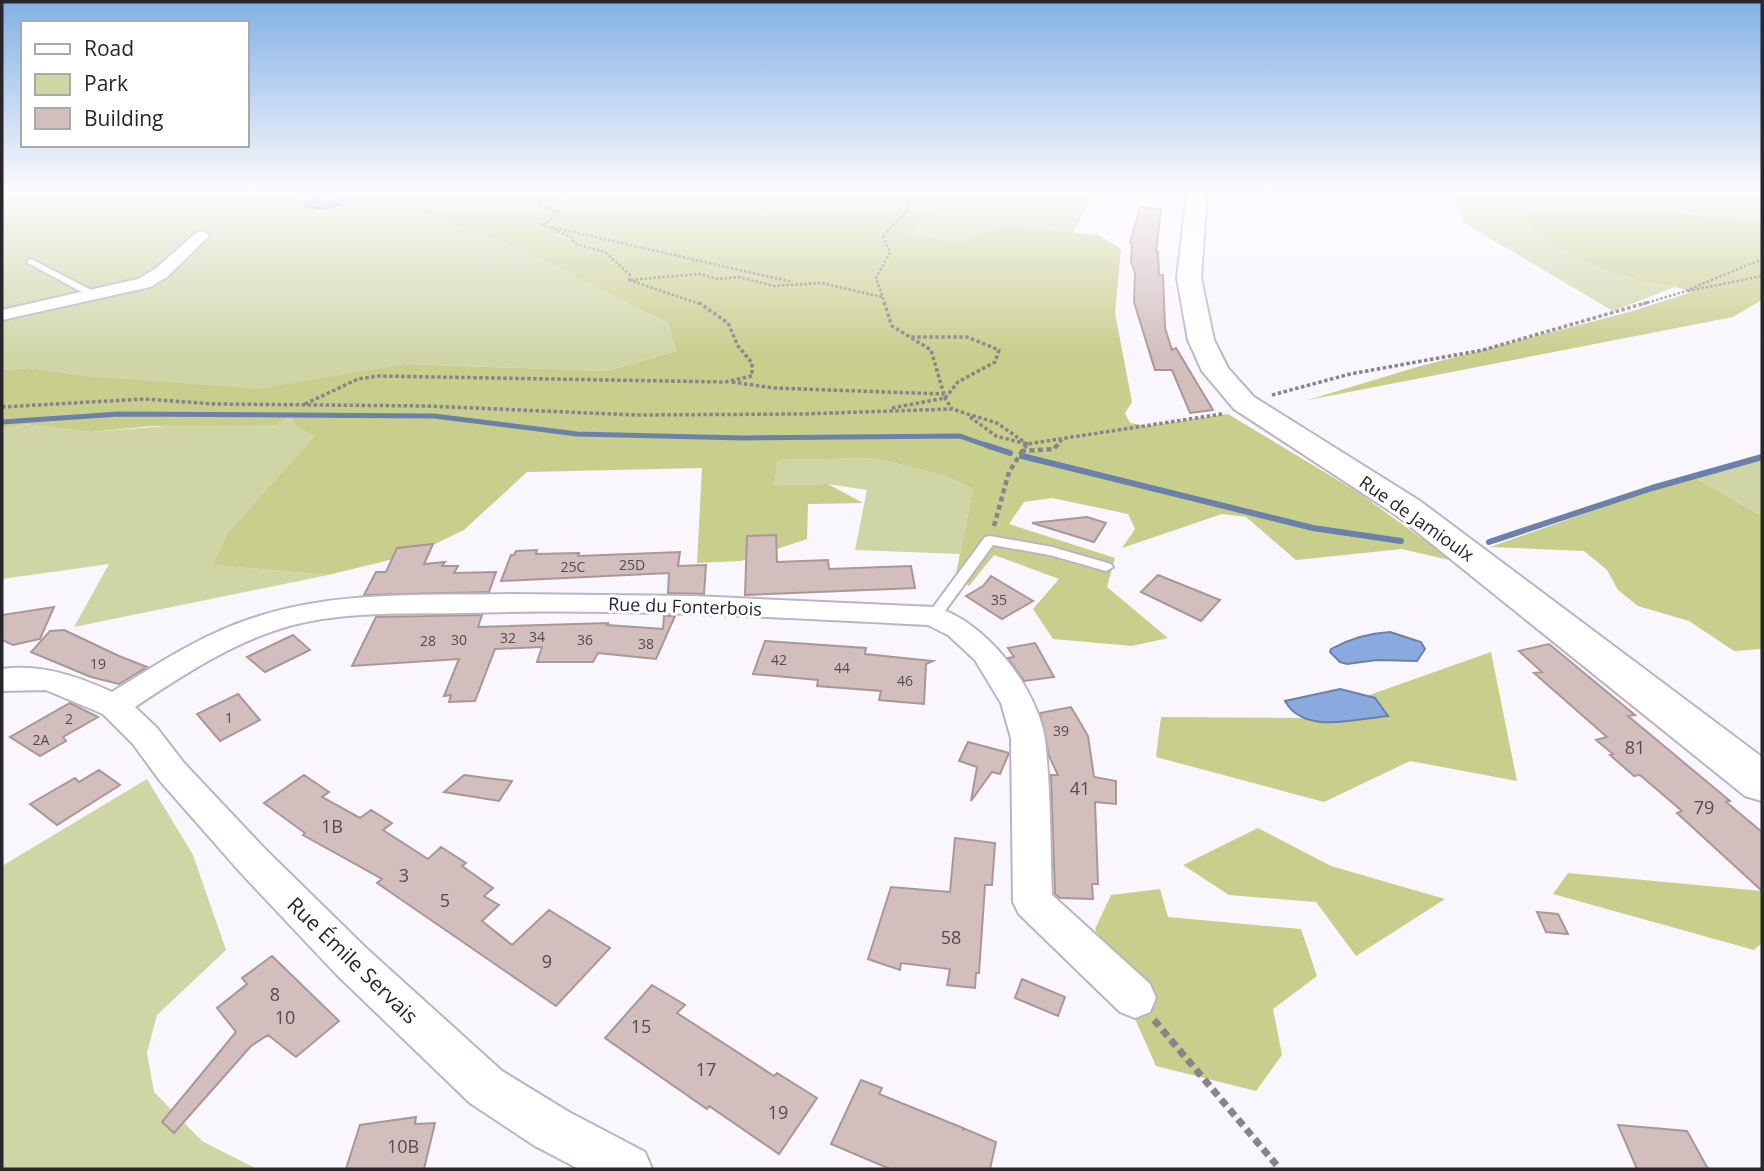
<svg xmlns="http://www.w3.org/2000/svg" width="1764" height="1171" font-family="'Open Sans',sans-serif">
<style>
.green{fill:#d0d5a6}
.forest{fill:#c8ce8c}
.water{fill:#89a9df;stroke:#6c81a9;stroke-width:2}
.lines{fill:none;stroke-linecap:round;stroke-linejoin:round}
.stream-far1{stroke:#6c81a9;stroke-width:5}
.stream{stroke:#6c81a9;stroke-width:6}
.building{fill:#d2bebd;stroke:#aa9795;stroke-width:2}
.lane-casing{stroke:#bab4c4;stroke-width:4}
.street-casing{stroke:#bab4c4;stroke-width:4}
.secondary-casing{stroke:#bab4c4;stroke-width:4}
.path-far3{stroke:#87848a;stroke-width:2.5;stroke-dasharray:2.5 2;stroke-linecap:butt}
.path-far2{stroke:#87848a;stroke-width:3.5;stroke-dasharray:3.5 2.5;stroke-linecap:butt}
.path-far1{stroke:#87848a;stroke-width:4.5;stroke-dasharray:5 3.5;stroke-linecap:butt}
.path{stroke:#87848a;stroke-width:7;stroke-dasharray:8 5;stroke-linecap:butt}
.lane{fill:#fff;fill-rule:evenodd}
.street{fill:#fff;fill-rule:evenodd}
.secondary{fill:#fff;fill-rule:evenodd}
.labels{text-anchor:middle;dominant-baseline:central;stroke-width:6;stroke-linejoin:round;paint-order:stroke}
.number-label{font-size:14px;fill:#524b50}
.street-label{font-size:18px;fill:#28252b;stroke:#fff}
.near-number-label{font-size:18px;fill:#524b50}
.near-street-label{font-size:21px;fill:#28252b;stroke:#fff}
</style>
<rect width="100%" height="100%" fill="#f9f6fd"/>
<path class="green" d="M2 192H213L207 206 306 208 313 192H371L382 199 518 248 668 323 676 351 607 371 404 364 254 390 87 376 29 368 2 370Z
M941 192H1095L1073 233 1000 226 963 243 904 233 963 199Z
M1453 192H1509L1510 196 1623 276 1675 287 1613 311 1464 223Z
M1624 192H1762V223L1640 208 1634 193Z
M289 416 297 427 316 435 230 532 214 565 328 575 74 627 109 564 2 579V429L24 424 91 432Z
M1762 455V516L1692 476Z
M875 458 945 476 973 489 960 554 855 550 867 490 828 484 774 485 778 460Z
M147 779 193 855 226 950 157 1015 147 1053 154 1092 202 1141 257 1169H2V866Z"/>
<path class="forest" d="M213 192H313L306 208 235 211 207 206Z
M371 192H941L964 199 905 233 963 243 1000 226 1098 235 1121 249 1115 313 1132 402 1125 413 1130 423 1147 426 1228 414 1359 493 1453 561 1402 549 1296 560 1246 517 1222 514 1122 548 1135 529 1128 514 1052 498 1024 502 1009 524 1115 558 1107 587 1168 638 1132 646 1053 639 1033 609 1059 579 994 555 969 586 956 574 973 489 945 476 875 458 778 460 774 485 828 484 863 503 808 504 807 539 741 561 697 563 702 468 527 472 464 530 414 554 328 575 213 565 229 532 315 436 297 427 289 416 275 425 152 426 91 432 24 424 2 429V370L29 368 87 376 257 389 404 364 607 371 676 351 668 323 518 248 382 199Z
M1509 192H1624L1634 193 1640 208 1762 223V300L1733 317 1308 400 1417 367 1629 312 1692 292C1671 284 1646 283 1624 276 1583 263 1522 236 1509 192Z
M1692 476 1762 516V649L1734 651 1689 621 1638 606 1618 590 1607 570 1584 551 1490 547Z
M1491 652 1517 781 1410 761 1324 802 1156 757 1161 717 1304 718Z
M1258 828 1331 866 1445 899 1356 956 1316 902 1229 895 1183 865Z
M1568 873 1762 891V943L1754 950 1553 894Z
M1160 889 1168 917 1301 929 1317 976 1273 1009 1282 1055 1256 1091 1156 1066 1095 929 1111 895Z"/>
<path class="water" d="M304 192H338L344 199 340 205 321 209 304 206 318 198 302 195Z
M1390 632 1421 642 1425 649 1417 661 1377 660 1347 664 1340 662 1330 652 1331 649C1349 639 1370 633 1390 632Z
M1340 689 1375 698 1388 716C1355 719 1304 735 1285 701Z"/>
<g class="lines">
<path class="stream-far1" d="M2 422 119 414 434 416 577 434 742 438 960 436 991 447"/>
<path class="stream" d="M986 445 1010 453
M1022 456 1313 528 1401 541
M1489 542 1652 488 1762 457"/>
</g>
<path class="building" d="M1140 207 1161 209 1156 252H1158L1159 275H1163L1165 328 1172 350 1176 348 1213 410 1190 413 1172 370H1155L1134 302 1135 273 1131 261 1132 244 1130 243Z
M1087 517 1106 523 1094 542 1032 523Z
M776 535 777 562 828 560 829 569 911 566 915 588 745 595 747 536Z
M433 544 424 564 445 562 442 566H458L454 573 496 572 489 592 364 595 376 572H386L397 548Z
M537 550 536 554 579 553 578 556 680 552 678 566 706 565 704 594 668 593 669 573 501 581 511 555H514L516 551Z
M1158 575 1220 600 1201 621 1141 592Z
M991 576 1033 601 1002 619 966 596 983 586Z
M54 607 40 639 13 645 2 640V615Z
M482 615 478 627 608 623 607 625 663 629 664 616H675L656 659 598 653 593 662H537L542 647 495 649 475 701 449 702 451 695 444 696 459 659 352 666 376 617Z
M64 630 119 656 147 667 119 684 91 677 31 652 50 631Z
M293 635 310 650 265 672 247 657Z
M765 641 866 648 865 654 933 661 926 664 924 704 879 700 881 691 817 686 818 680 753 674Z
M1035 643 1054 677 1024 681 1008 658 1014 657 1008 648Z
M1549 644 1635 715 1628 716 1730 801 1726 802 1762 832V891L1677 813 1682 811 1640 775 1634 776 1610 755 1613 754 1596 740 1607 737 1534 673 1542 672 1519 651Z
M238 694 260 720 220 741 197 714Z
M70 703 98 717 63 737 66 741 40 756 10 737Z
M1071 707 1088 736 1094 777 1116 781V804L1095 802 1098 884H1092L1093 899 1060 898 1055 894 1051 775H1058L1049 756 1040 713Z
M968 742 1009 753 1000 774 992 772 971 801 977 767 959 761Z
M99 770 120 785 57 825 30 804 75 778 79 782Z
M304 775 329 792 322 797 360 818 371 810 392 823 383 830 428 859 441 847 466 863 462 866 493 888 484 896 499 905 482 921 512 945 549 910 610 948 556 1006 377 883 382 879 303 835 305 833 264 803Z
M464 775 486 778 512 781 499 801 444 792Z
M955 838 995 843 992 885H985L979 973H976L975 988 947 985 950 969 901 963 900 970 868 959 891 887 950 892Z
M1537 912 1558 914 1568 934 1546 932Z
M272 956 339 1021 296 1057 268 1035 251 1046 174 1133 162 1122 236 1032 217 1008 247 984 242 978Z
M1022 979 1065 997 1058 1016 1015 998Z
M652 985 685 1005 677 1013 774 1076 777 1073 817 1098 779 1154 709 1106 707 1109 605 1038Z
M861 1080 882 1088 879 1094 963 1128V1131V1128L996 1142 990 1169H890L831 1144Z
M416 1117 415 1124 435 1123 424 1169H346L360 1125Z
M1618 1125 1687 1131 1708 1169H1637Z"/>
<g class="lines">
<g class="lane-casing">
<path id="lane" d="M31 259 97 293 98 295 91 297 28 263 27 261Z
M990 536 1052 547 1111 564 1113 567 1106 571 1050 555 993 545 939 619H929L927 616 929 613 985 537Z"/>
</g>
<g class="street-casing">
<path id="street" d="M201 231 206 233 209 236 206 239 167 277 150 287 2 320V310L138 279 155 269 196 233Z
M512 594 693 596 934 607C985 620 1038 689 1045 740 1051 791 1050 844 1052 895L1150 984 1156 998 1150 1012 1135 1018 1120 1012 1019 914 1013 902 1011 738 1001 703 975 660 948 635 928 625C773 617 618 608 463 613 406 614 345 611 289 626 233 642 183 675 135 707L157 728 184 763 266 850 366 948 502 1071 569 1112 645 1152 652 1169H579L535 1146 470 1103 336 974 240 872 160 781 133 744 103 714 46 690 2 691V669C41 664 77 676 112 692 157 664 203 634 253 618 336 590 426 596 512 594Z"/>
</g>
<g class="secondary-casing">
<path id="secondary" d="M1187 192H1207L1201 278 1214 340 1228 368 1254 397 1420 501 1762 757V801L1745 796 1396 515 1234 409 1202 371 1188 340 1177 278Z"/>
</g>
<path class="path-far3" d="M569 192 540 200 539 205 560 212 543 225 571 237 576 244 605 252 630 275 629 280 700 274 718 279 739 277 774 286 821 283 882 297
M551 227 792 282
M629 280 700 304
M1688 291 1762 276
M885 304 876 278 890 252 882 236 905 214 909 201 901 194 893 192
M1643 304 1683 292 1762 259"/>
<path class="path-far2" d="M884 302 892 326 931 350 945 398 952 409
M732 382 774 388 944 394
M1272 395 1350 374 1483 350 1649 302
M305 404 358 379 378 376 725 382 752 376V363L738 346 728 323 698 302
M2 407 144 399 214 404 427 406 636 415 802 414 952 409 997 423 1027 444 1025 447
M892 408 945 398 958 382 995 362 999 350 967 337H910
M970 417 996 436 1027 444 1222 414
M1056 447 1063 438"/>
<path class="path-far1" d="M1021 451 1054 449 1057 445
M994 526 1009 472 1026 445"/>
<path class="path" d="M1154 1020 1280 1169"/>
<use href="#lane" class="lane"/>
<use href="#street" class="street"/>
<use href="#secondary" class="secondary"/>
</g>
<linearGradient id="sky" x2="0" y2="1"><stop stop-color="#82b0e4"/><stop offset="0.54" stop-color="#fcfbfe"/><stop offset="1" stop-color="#fcfbfe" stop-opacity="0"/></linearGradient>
<rect width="1764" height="356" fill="url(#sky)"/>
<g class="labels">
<g class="number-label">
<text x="632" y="564">25D</text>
<text x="573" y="566">25C</text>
<text x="999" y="599">35</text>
<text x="537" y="636">34</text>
<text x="508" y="637">32</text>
<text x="459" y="639">30</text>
<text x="585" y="639">36</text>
<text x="428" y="640">28</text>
<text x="646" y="643">38</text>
<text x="779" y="659">42</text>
<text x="98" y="663">19</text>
<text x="842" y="667">44</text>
<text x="905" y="680">46</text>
<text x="229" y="717">1</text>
<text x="69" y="718">2</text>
<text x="1061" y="730">39</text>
<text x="41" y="739">2A</text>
</g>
<g class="street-label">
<text transform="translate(1417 518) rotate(35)">Rue de Jamioulx</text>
<text transform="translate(685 606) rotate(2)">Rue du Fonterbois</text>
</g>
<g class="near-number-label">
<text x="1635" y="747">81</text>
<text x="1080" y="788">41</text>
<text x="1704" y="807">79</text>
<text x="332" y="826">1B</text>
<text x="404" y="875">3</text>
<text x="445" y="900">5</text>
<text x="951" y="937">58</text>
<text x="547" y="961">9</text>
<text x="275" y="994">8</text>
<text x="285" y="1017">10</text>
<text x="641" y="1026">15</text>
<text x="706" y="1069">17</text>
<text x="778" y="1112">19</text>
<text x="403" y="1146">10B</text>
</g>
<g class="near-street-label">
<text transform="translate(353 960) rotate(44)">Rue Émile Servais</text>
</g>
</g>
<rect width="1764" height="1171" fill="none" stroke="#28252b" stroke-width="7"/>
<rect x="21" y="21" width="228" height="126" fill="#ffffff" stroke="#a9a8aa" stroke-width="2"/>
<rect x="35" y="44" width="35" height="10" fill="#ffffff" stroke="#a9a8aa" stroke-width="2"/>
<text x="84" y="56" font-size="21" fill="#28252b">Road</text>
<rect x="35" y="74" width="35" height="21" fill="#d0d5a6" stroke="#a9a8aa" stroke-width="2"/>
<text x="84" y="91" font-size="21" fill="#28252b">Park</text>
<rect x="35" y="108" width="35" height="21" fill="#d2bebd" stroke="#a9a8aa" stroke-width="2"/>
<text x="84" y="126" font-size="21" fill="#28252b">Building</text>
</svg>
